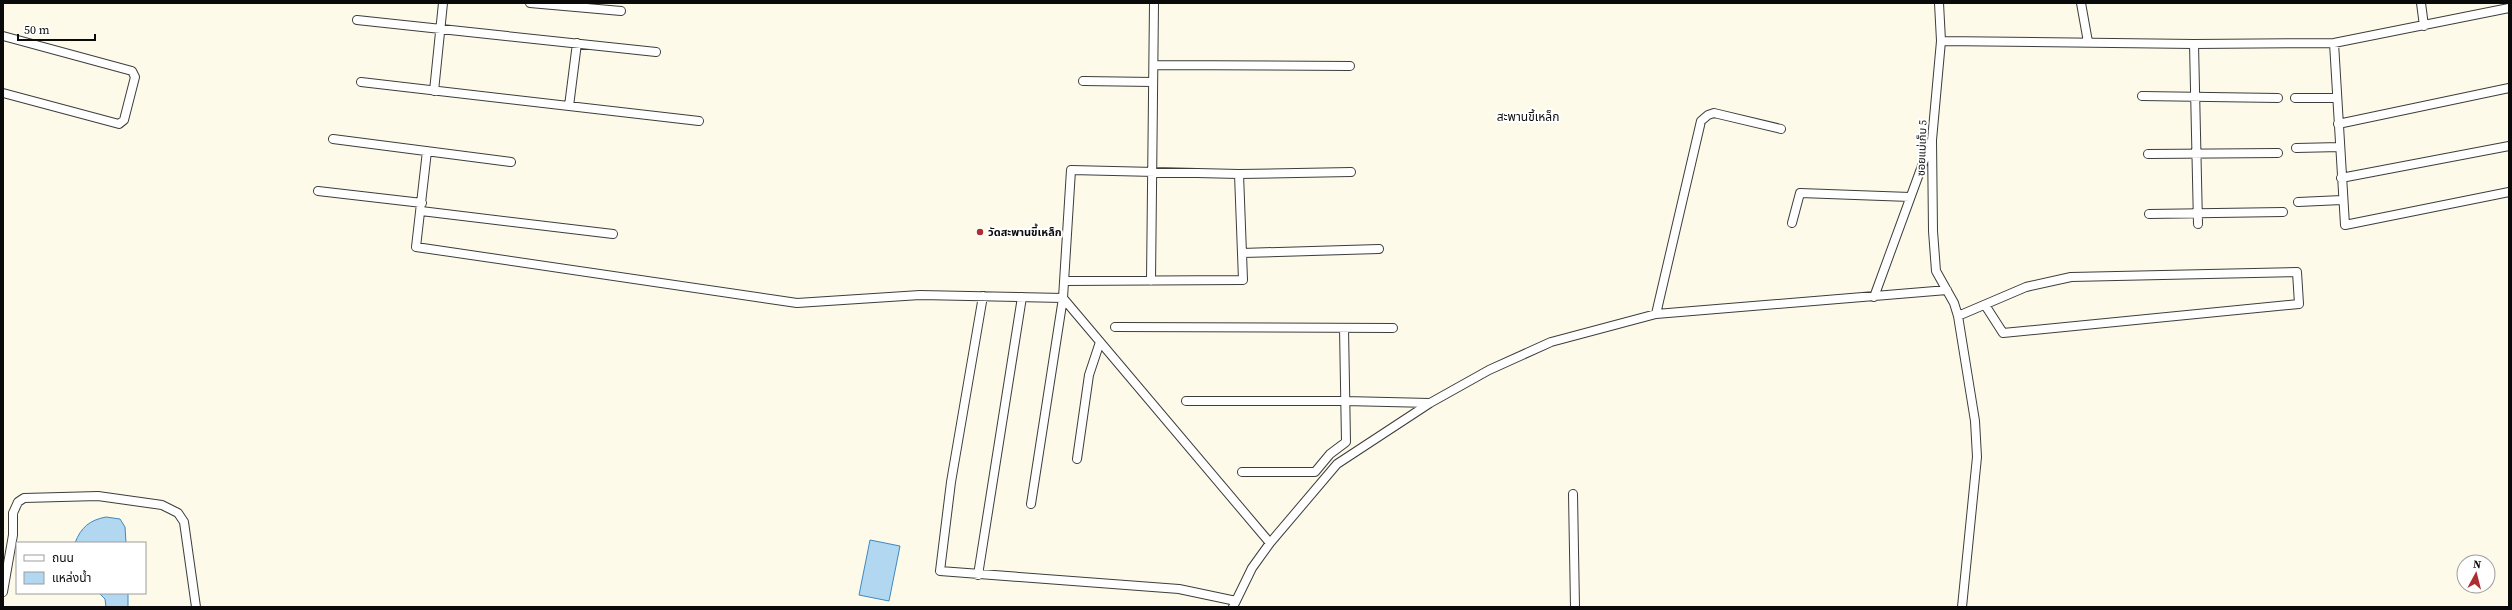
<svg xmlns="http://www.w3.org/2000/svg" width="2512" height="610" font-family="'Source Serif 4','Noto Sans Thai',serif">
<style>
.water{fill:#b2d7f0;stroke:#3f89c1}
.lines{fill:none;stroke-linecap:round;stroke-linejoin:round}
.street-casing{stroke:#3d3d3d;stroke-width:10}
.street{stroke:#fff;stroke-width:8}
.poi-dot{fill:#ae2e30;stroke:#fff;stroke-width:1.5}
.labels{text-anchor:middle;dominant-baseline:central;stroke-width:4;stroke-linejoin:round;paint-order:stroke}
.street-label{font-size:11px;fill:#0a0a0a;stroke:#fff}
.poi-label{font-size:11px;font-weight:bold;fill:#0a0a0a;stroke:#fff;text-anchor:start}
.neighbourhood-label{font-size:12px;fill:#0a0a0a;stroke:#fff}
</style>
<rect width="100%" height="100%" fill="#fdfae9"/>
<path class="water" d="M106 517 120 519 125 527 126 543H75C81 527 90 520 106 517Z
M870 540 900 546 889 601 859 595Z
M99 593H128V607H106L105 599Z"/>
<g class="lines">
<g class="street-casing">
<path id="street" d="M530 3 621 11
M1939 3 1941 41 1932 140 1933 231 1936 271 1954 303 1958 316 1975 421 1977 457 1962 607
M2081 3 2088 42
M2421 3 2424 26
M357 20 656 52
M3 36 132 71 135 77 124 120 119 124 3 93
M1941 41 2194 44 2334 43 2509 8
M2334 43 2345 225 2509 192
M2194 44 2198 224
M1154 65 1350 66
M1083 81 1153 82
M361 82 699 121
M434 91 443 3
M2142 96 2278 98
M2295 98H2337
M569 106 577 43
M2338 124 2509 88
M333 139 511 162
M2296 148 2340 147
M427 151 416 247 797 303 920 295 1063 298 1270 543 1252 568 1233 607
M2148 154 2278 153
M2341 178 2509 146
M318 191 422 203
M2298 202 2342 200
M421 211 613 234
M2149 214 2283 212
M1792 223 1800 193 1910 197
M1242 253 1379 249
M1064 281 1243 280 1239 174
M1151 281 1154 3
M983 296 951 482 940 571 1179 589 1236 601
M1874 297 1930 144
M1656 314 1701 121 1708 115 1714 113 1781 129
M1958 316 2026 287 2071 277 2297 272 2299 304 2003 333 1985 305
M1115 327 1393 328
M1186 401H1345L1430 403
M1077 459 1089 375 1100 342
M1242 472H1315L1330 454 1346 442 1344 328
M1573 494 1575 607
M1031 504 1063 298 1071 170 1239 174 1351 172
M1270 543 1337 464 1430 403 1489 370 1551 342 1656 314 1947 290
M978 575 1022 297
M3 592 13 535V513L18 502 24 498 98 496 162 505 178 513 184 522 196 607"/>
</g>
<use href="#street" class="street"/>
</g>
<circle class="poi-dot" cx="980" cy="232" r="4"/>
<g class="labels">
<g class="street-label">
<text transform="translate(1922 148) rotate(-88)">ซอยแม่เก็บ 5</text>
</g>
<g class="poi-label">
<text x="988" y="232">วัดสะพานขี้เหล็ก</text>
</g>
<g class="neighbourhood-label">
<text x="1528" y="117">สะพานขี้เหล็ก</text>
</g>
</g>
<rect width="2512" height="610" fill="none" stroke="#0a0a0a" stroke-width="8"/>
<rect x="16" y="542" width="130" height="52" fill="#ffffff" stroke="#9d9d9d"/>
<rect x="24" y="555" width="20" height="6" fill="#ffffff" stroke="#9d9d9d"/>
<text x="52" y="562" font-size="12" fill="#0a0a0a">ถนน</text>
<rect x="24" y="572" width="20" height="12" fill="#b2d7f0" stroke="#9d9d9d"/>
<text x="52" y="582" font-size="12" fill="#0a0a0a">แหล่งน้ำ</text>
<g transform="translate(2476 574) rotate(7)"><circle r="19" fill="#ffffff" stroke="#9d9d9d"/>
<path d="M0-3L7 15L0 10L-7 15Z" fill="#ae2e30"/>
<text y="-6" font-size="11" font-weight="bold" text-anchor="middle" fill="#0a0a0a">N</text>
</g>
<path d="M18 34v6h77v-6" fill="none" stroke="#0a0a0a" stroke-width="2"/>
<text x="24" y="34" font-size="12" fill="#0a0a0a" stroke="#ffffff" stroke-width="3" paint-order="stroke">50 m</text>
</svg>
